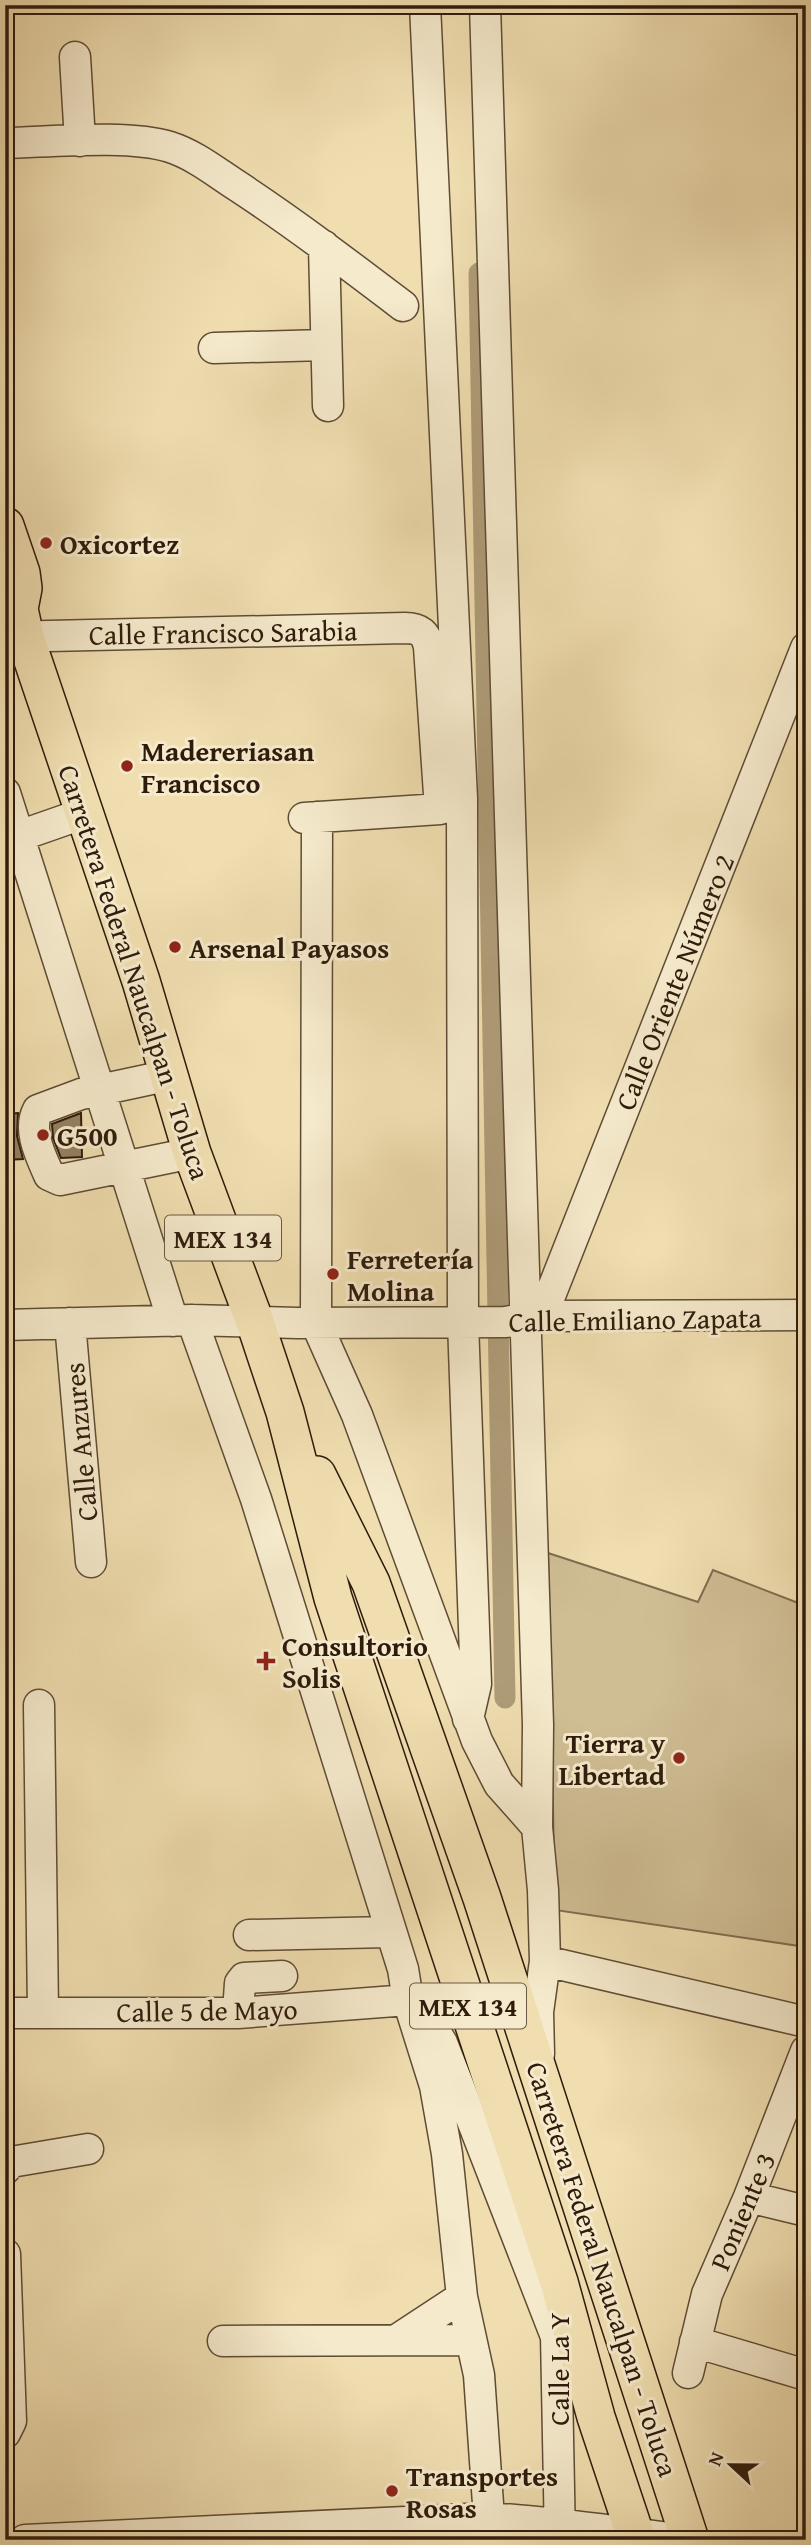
<svg xmlns="http://www.w3.org/2000/svg" width="811" height="2545" font-family="'Gentium Book Plus',serif">
<style>
.green{fill:#cfbd94;stroke:#7f6c50;stroke-width:2}
.lines{fill:none;stroke-linecap:round;stroke-linejoin:round}
.canal{stroke:#ae9c78;stroke-width:21}
.building{fill:#938061;stroke:#2f1b0c;stroke-width:2}
.minor-casing{stroke:#5f4c35;stroke-width:33}
.major-casing{stroke:#2f1b0c;stroke-width:40}
.path{stroke:#2f1b0c;stroke-width:3.5;stroke-dasharray:5 3.5;stroke-linecap:butt}
.minor{stroke:#f5eacc;stroke-width:30}
.major{stroke:#f0deb0;stroke-width:37}
.poi-dot{fill:#8f2418;stroke:#f5eacc;stroke-width:2.5}
.labels{text-anchor:middle;dominant-baseline:central;stroke-width:6;stroke-linejoin:round;paint-order:stroke}
.shield{fill:#f5eacc;stroke:#6a5946;stroke-width:2}
.shield-label{font-size:26px;font-weight:bold;fill:#2f1b0c}
.poi-label{font-size:28px;font-weight:bold;fill:#2f1b0c;stroke:#f5eacc;text-anchor:start}
.street-label{font-size:28px;fill:#2f1b0c;stroke:#f5eacc}
</style>
<rect width="100%" height="100%" fill="#f0deb0"/>
<filter id="stains"><feTurbulence type="fractalNoise" baseFrequency=".00286" numOctaves="4"/><feColorMatrix values="0 0 0 0 .2 0 0 0 0 .09 0 0 0 0 .02 0 0 0 .5 -.17"/></filter>
<radialGradient id="worn" r=".72"><stop offset=".6" stop-color="#630" stop-opacity="0"/><stop offset="1" stop-color="#630" stop-opacity=".3"/></radialGradient>
<path class="green" d="M548 1553 698 1602 713 1570 806 1606V1947L555 1910Z"/>
<g class="lines">
<path class="canal" d="M479 273 505 1698"/>
</g>
<path class="building" d="M18 1113 17 1136 23 1159 5 1160V1114Z
M81 1113 82 1157 61 1158 53 1138 52 1124Z"/>
<g class="lines">
<g class="minor-casing">
<path id="minor" d="M425 5 462 799 463 1322 476 1684 468 1719
M485 5 538 1725 537 1827 543 1890 545 1961 538 2012 539 2054
M75 57 80 141
M5 143C50 142 129 134 170 147 195 155 217 173 239 187 295 224 349 265 403 306
M324 246 328 406
M214 348 325 345
M5 637 405 628C420 628 426 633 429 647L440 809
M5 793 173 1321
M317 817 316 1323 357 1415 477 1741 499 1784 537 1827
M304 818 440 809 456 802
M5 837 19 836 85 813
M170 1075 81 1094 38 1110C27 1130 41 1156 49 1175L60 1180 192 1153
M542 1316 806 648
M192 1320 256 1499 403 1969 408 2000 435 2086 447 2154 462 2297 479 2375 489 2518
M70 1323 91 1562
M5 1325 192 1320 297 1323 505 1322 542 1316 806 1315
M39 1705 43 2012
M249 1935 389 1932
M545 1961 806 2022
M5 2013H238L408 2000
M238 2013 240 1983 244 1978 282 1976
M430 2023 442 2043 555 2334 568 2358
M5 2169 11 2162 88 2149
M749 2197 806 2211
M5 2254 11 2421 5 2433
M556 2335 560 2540
M398 2339 462 2297
M223 2341 470 2340
M695 2342 806 2375
M688 2373 707 2294 749 2197 806 2051
M25 2540 489 2518C556 2522 622 2533 688 2540"/>
</g>
<g class="major-casing">
<path id="major" d="M5 526 21 573 23 588 19 609 25 637 141 981 192 1153 255 1322 285 1412 333 1598 559 2282 596 2417 637 2540
M317 1475 371 1583 482 1898 690 2540"/>
</g>
<path class="path" d="M803 1495 806 1489"/>
<use href="#minor" class="minor"/>
<use href="#major" class="major"/>
</g>
<g class="poi-dot">
<circle cx="46" cy="543" r="7"/>
<circle cx="127" cy="766" r="7"/>
<circle cx="175" cy="947" r="7"/>
<circle cx="43" cy="1135" r="7"/>
<circle cx="333" cy="1274" r="7"/>
<path d="M262.5 1650.5h7v7h7v7h-7v7h-7v-7h-7v-7h7z"/>
<circle cx="679" cy="1758" r="7"/>
<circle cx="392" cy="2491" r="7"/>
</g>
<g class="labels">
<g class="shield">
<rect x="165" y="1215.5" width="116" height="45" rx="5"/>
<rect x="410" y="1983.5" width="116" height="45" rx="5"/>
</g>
<g class="shield-label">
<text x="223" y="1238">MEX 134</text>
<text x="468" y="2006">MEX 134</text>
</g>
<g class="poi-label">
<text x="60" y="543">Oxicortez</text>
<text x="141" y="750">Madereriasan<tspan x="141" dy="32">Francisco</tspan></text>
<text x="189" y="947">Arsenal Payasos</text>
<text x="57" y="1135">G500</text>
<text x="347" y="1258">Ferretería<tspan x="347" dy="32">Molina</tspan></text>
<text x="282" y="1645">Consultorio<tspan x="282" dy="32">Solis</tspan></text>
<text x="665" y="1742" text-anchor="end">Tierra y<tspan x="665" dy="32">Libertad</tspan></text>
<text x="406" y="2475">Transportes<tspan x="406" dy="32">Rosas</tspan></text>
</g>
<g class="street-label">
<text transform="translate(223 632) rotate(-1)">Calle Francisco Sarabia</text>
<text transform="translate(135 972) rotate(72)">Carretera Federal Naucalpan - Toluca</text>
<text transform="translate(674 982) rotate(-68)">Calle Oriente Número 2</text>
<text transform="translate(635 1319) rotate(-1)">Calle Emiliano Zapata</text>
<text transform="translate(80 1442) rotate(-95)">Calle Anzures</text>
<text transform="translate(207 2010) rotate(-1)">Calle 5 de Mayo</text>
<text transform="translate(742 2211) rotate(-67)">Poniente 3</text>
<text transform="translate(603 2269) rotate(72)">Carretera Federal Naucalpan - Toluca</text>
<text transform="translate(558 2369) rotate(-90)">Calle La Y</text>
</g>
</g>
<rect width="811" height="2545" fill="none" stroke="#f0deb0" stroke-width="28"/>
<rect x="7" y="7" width="797" height="2531" fill="none" stroke="#2f1b0c" stroke-width="3.5"/>
<rect x="14" y="14" width="783" height="2517" fill="none" stroke="#2f1b0c" stroke-width="2"/>
<g transform="translate(731 2465) rotate(292)" stroke="#f5eacc" stroke-width="5" paint-order="stroke">
<path d="M0-5L12 26L0 18L-12 26Z" fill="#2f1b0c"/>
<text y="-10" font-size="19" font-weight="bold" text-anchor="middle" fill="#2f1b0c">N</text>
</g>
<rect width="100%" height="100%" filter="url(#stains)"/>
<rect width="100%" height="100%" fill="url(#worn)"/>
</svg>
